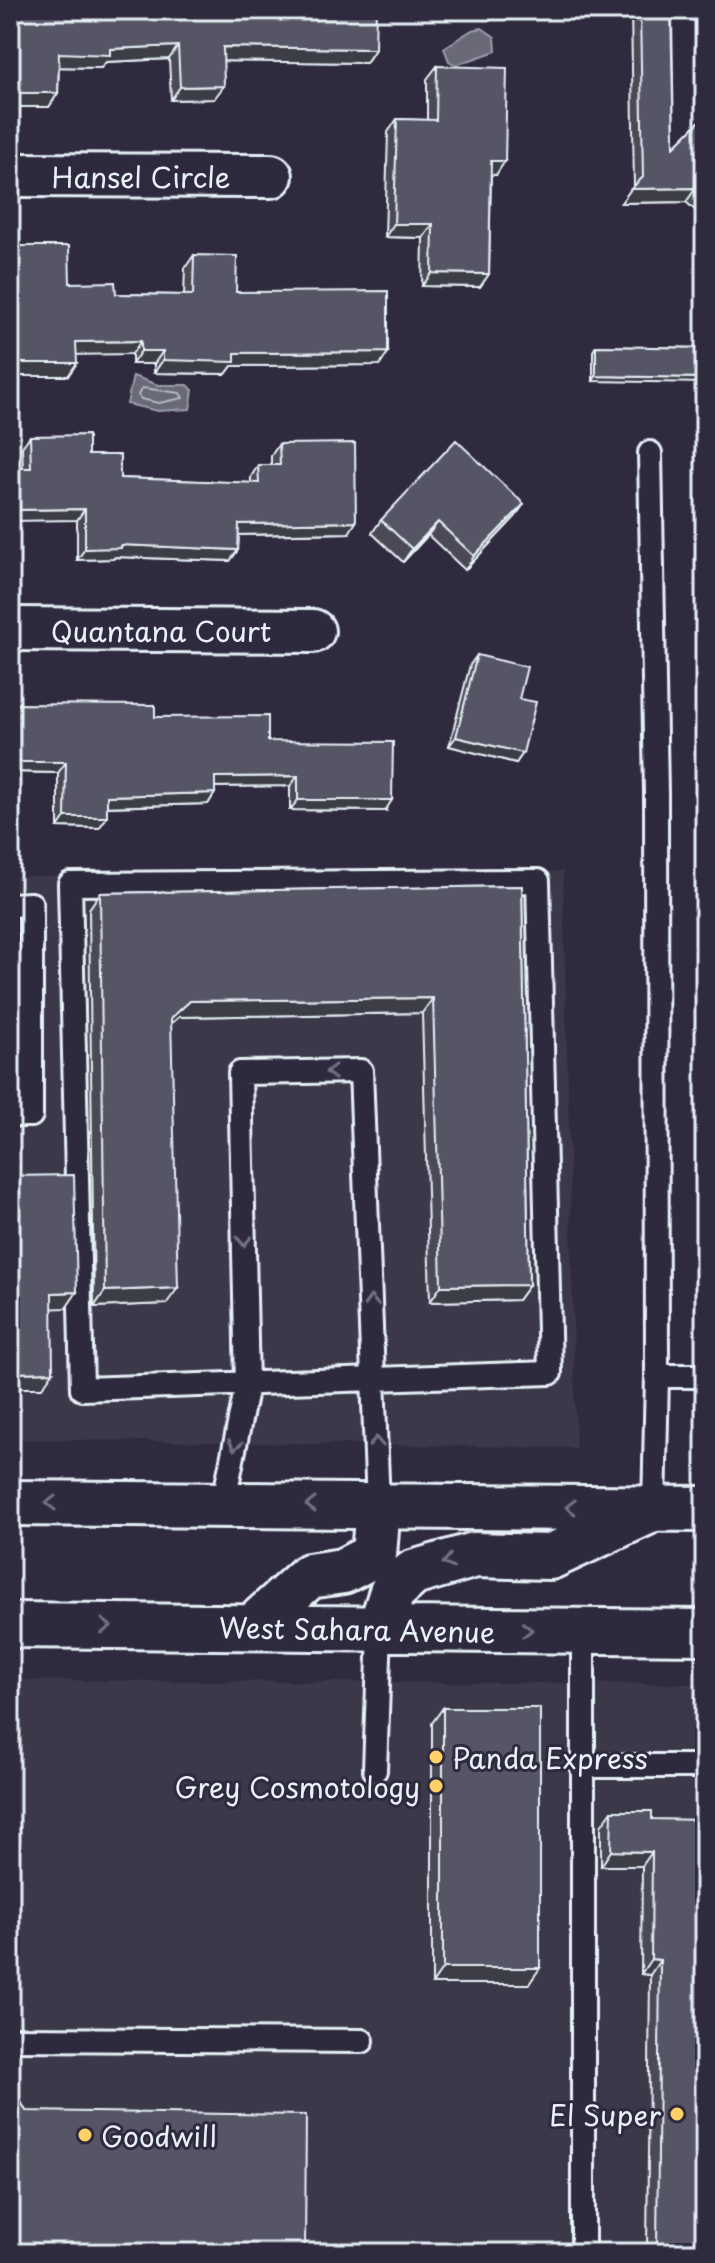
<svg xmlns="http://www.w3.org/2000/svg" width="715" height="2263" font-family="'Playpen Sans',sans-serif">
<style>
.built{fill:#3b3749}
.water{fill:#696978;stroke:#9c9fab;stroke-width:2}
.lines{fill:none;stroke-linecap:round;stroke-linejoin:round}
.shore{stroke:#b5bbc5;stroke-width:2}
.lane-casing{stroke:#e8f1f8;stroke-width:28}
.street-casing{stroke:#e8f1f8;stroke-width:48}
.primary-casing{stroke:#e8f1f8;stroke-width:50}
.lane{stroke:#2f2a3d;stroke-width:22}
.street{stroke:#2f2a3d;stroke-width:42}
.primary{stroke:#2f2a3d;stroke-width:44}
.wall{fill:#4b4957;stroke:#e8f1f8;stroke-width:2}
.shaded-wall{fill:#3d3c47;stroke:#e8f1f8;stroke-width:2}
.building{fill:#575565;stroke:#e8f1f8;stroke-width:2}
.oneway{stroke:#70707e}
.poi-dot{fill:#ffd166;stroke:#2f2a3d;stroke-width:3}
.labels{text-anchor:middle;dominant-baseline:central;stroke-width:6;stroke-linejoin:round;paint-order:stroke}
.street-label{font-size:28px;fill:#e8f1f8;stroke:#2f2a3d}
.poi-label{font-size:28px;fill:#e8f1f8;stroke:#2f2a3d;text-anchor:start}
</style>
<rect width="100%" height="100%" fill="#2f2a3d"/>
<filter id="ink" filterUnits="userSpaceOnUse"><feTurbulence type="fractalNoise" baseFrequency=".0125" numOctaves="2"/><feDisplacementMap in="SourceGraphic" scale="16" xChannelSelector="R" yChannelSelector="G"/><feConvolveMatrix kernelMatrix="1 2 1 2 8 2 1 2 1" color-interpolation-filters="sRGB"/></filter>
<g filter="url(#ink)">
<path class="built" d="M563 871 576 1448 10 1439V876Z
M10 1680 705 1684V2253H10Z"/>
<path class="water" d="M482 28 495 37 496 51 456 65 449 61 444 48 472 30Z
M133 376 158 385H188L193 390 190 409 158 411 127 404Z"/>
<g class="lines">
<path class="shore" d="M142 388 180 393 183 398 159 403 141 399 138 395Z"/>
<g class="lane-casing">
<path id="lane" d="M650 453 656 794 657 1376
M538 881 550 1373 82 1389 70 884Z
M10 905 31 904V1115H10
M223 1505 247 1385 240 1073 361 1071 378 1505
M654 1508 657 1376H705
M583 1631V2253
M581 1766H705
M375 1770 380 1629
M10 2039 362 2041"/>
</g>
<g class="street-casing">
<path id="street" d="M10 175 271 176
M10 629 313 631"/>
</g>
<g class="primary-casing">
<path id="primary" d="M10 1503 705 1509
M10 1625 705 1632
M253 1627 309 1576 343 1571 374 1555 378 1505
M380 1629 392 1592 413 1573 475 1555 550 1557 645 1513"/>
</g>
<use href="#lane" class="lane"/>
<use href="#street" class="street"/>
<use href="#primary" class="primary"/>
</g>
<path class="wall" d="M10 10 375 49 366 63 223 61 214 99 171 100 169 59 106 62 101 68 59 67 58 93 49 107H10Z
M631 10H705V23L672 15 674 147 705 116V219L686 202 621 203 634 186Z
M437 66 496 175H491L489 274 480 287 422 286 423 238 385 237 388 132 397 119 427 120V79Z
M10 246 70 283 116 294 184 295 185 268 194 255 236 292 388 352 380 365 232 366 226 374 154 373V364H132V354H76L68 376H10Z
M596 346 705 348 593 381V351Z
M30 436 88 455 120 478 251 483V477L258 465H271V456L279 444 349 533 239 535 238 550 230 561 115 557 113 559 77 560V520L23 468 22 447Z
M515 517 465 570 428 535 403 562 372 533 381 520Z
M477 655 519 699 523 753 516 763 449 746 470 665Z
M10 704 155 717 268 741 385 811 290 810V786L215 787V793L208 804 107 807V817L99 828 58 827V773L10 772Z
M522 886 529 1285 518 1300 430 1302 422 1013 179 1017 171 1024 166 1304 94 1307 89 909 100 893Z
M443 1708 529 1984H432V1723Z
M612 1811 652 1819 705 2253H603L607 2247 647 2248 650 1975 641 1974 642 1866H601V1826Z"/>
<path class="shaded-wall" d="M664 10H705V23L662 13Z
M178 46 169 59 106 62 101 68 50 67 59 53 110 49Z
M223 47 375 49 366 63 213 61Z
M224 86 214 99 171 100 180 87Z
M10 93H58L49 107H10Z
M491 161H505L496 175 482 174Z
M696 188 686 202 621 203 631 189Z
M394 224H433L423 238 385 237Z
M432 273 489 274 480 287 422 286Z
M141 341 132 354 67 355 76 342Z
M141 351H163L154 364H132Z
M388 352 380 365 232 366 226 374 154 373 163 360 235 353Z
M10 363H77L68 376H10Z
M596 376 705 378V383L593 381Z
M524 504 515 517 465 570 474 556Z
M85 509 77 520 10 521V510Z
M356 522 349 533 231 535 239 524Z
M438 522 428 535 403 562 412 549Z
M121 545 238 550 230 561 115 557 113 559 77 560 85 549Z
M456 737 523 753 516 763 449 746Z
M10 762H66L58 773 10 772Z
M298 776 290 786 208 787 215 777Z
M215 793 208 804 99 807 107 796Z
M298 800H392L385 811 290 810Z
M65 817H107L99 828 58 827Z
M433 998 422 1013 179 1017 160 1033 171 1018 190 1001Z
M529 1285 518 1300 430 1302 441 1286Z
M178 1288 166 1304 94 1307 105 1291Z
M77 1292 66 1308 41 1309 52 1293Z
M53 1372 42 1388H10V1373Z
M611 1851 652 1852 642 1866H601Z
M651 1959 660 1960 650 1975 641 1974Z
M443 1968H540L529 1984H432Z"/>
<path class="building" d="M10 10H376L375 49 223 47 224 86 180 87 178 46 110 49V55L59 53 58 93H10Z
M640 10H671L674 147 705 116V197L696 188 631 189 643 177Z
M437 66 507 68 505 161H491L489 274 432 273 433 224H394L397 119 436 120Z
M10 246H69L70 283 115 282 116 294 193 295 194 255 237 256 236 292 388 291V352L235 353V362L163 360V351H141V341L76 342 77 363H10Z
M596 346 705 348V378L596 376Z
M88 435V455H120V478L259 483 258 465H280L279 444 355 443 356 522 239 524 238 550 121 545V548L85 549V509L10 510V468H31L30 436Z
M456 440 524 504 474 556 438 522 412 549 381 520Z
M477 655 527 667 519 699 536 702 523 753 456 737Z
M10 704 155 705V717L268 716V741L393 742 392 800H298V776L215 777V793L107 796V817H65L66 762H10Z
M522 886 529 1285 441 1286 433 998 190 1001 171 1018 178 1288 105 1291 100 893Z
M74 1175 77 1292 52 1293 53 1372 10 1373V1176Z
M443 1708H540V1968H443Z
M612 1811H652V1819L705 1820V2253H607V2247L657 2248 660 1960 651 1959 652 1852 611 1851Z
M10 2081 26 2111 306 2115 305 2253H10Z"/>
<defs><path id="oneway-chevron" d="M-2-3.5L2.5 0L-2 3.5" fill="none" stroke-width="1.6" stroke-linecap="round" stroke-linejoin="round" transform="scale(2)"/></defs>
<g class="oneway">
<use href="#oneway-chevron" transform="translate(331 1072) rotate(179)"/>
<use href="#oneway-chevron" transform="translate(244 1241) rotate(89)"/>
<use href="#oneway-chevron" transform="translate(371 1301) rotate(-92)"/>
<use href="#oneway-chevron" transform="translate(376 1442) rotate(-92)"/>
<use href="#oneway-chevron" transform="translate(235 1445) rotate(101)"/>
<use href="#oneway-chevron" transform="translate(51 1503) rotate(-180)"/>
<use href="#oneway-chevron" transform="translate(311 1505) rotate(-180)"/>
<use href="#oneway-chevron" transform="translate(571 1507) rotate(-179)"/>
<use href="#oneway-chevron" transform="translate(448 1562) rotate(167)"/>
<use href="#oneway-chevron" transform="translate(106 1626) rotate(1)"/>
<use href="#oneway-chevron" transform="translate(527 1630) rotate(1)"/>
</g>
</g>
<g class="poi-dot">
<circle cx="436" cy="1757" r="8"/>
<circle cx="436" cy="1786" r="8"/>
<circle cx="677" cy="2114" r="8"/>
<circle cx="85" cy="2135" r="8"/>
</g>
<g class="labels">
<g class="street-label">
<text x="141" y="176">Hansel Circle</text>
<text x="161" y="630">Quantana Court</text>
<text transform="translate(357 1629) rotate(1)">West Sahara Avenue</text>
</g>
<g class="poi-label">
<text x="452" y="1757">Panda Express</text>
<text x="420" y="1786" text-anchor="end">Grey Cosmotology</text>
<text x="661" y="2114" text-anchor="end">El Super</text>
<text x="101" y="2135">Goodwill</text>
</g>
</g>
<rect width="715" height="2263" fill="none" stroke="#2f2a3d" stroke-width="40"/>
<rect x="20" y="20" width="675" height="2223" fill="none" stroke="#e8f1f8" stroke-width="3" filter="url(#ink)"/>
</svg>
